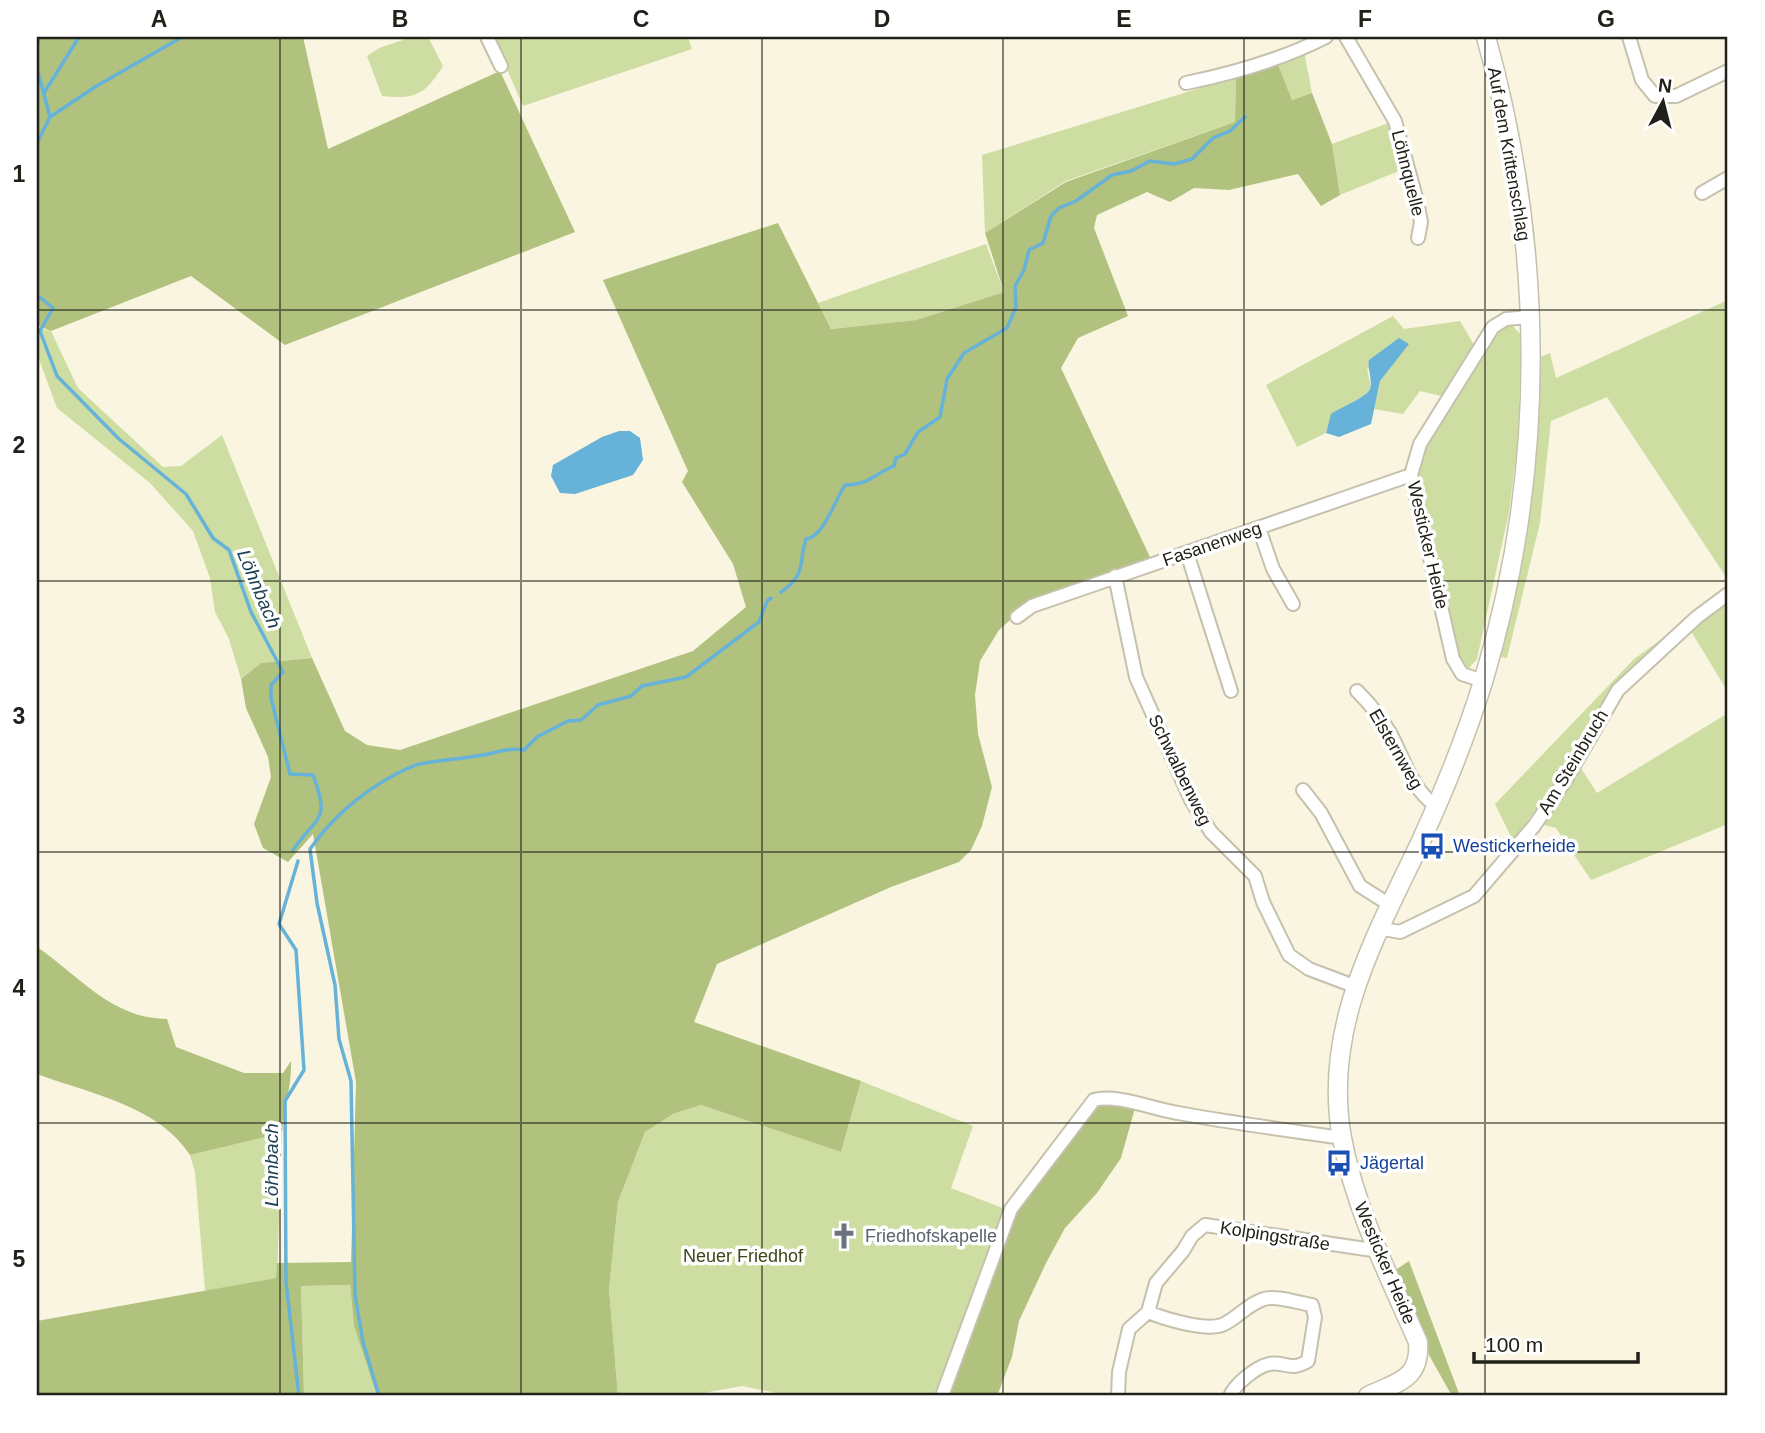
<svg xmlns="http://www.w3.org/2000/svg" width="1765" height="1433" font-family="Arial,sans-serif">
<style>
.green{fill:#cedea3}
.forest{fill:#b0c27e}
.water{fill:#66b2d9}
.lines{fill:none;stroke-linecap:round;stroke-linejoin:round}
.stream{stroke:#66b2d9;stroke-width:3.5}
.street-casing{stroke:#c5c1ad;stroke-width:16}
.secondary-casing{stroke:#c5c1ad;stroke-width:21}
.street{stroke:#fff;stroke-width:12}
.secondary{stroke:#fff;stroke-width:18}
.grid{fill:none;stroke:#222119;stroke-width:2;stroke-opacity:0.55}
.labels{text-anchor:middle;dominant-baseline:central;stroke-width:7;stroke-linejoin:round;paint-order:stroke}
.street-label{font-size:18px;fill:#222119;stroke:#fff}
.transit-label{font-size:18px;fill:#164399;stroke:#fff;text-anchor:start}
.worship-label{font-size:18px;fill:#5b616d;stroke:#fff;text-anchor:start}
.park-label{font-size:18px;fill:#3b4614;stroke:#fff}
.water-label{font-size:19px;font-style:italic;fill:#1d3f50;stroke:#fff}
.neatline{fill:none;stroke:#222119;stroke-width:2.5}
.grid-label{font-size:23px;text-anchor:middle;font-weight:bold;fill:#222119}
</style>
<rect width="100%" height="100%" fill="#f9f5e1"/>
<path class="green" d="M412 37H428L443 66C425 94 416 100 382 96L367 56 379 48Z
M493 37H688L692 49 523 106Z
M1304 51 1312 93 1292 100 1277 62Z
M1236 77 1235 122 1066 181 985 233 982 155Z
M1391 122 1406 168 1340 195 1332 144Z
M986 244 1004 292 916 320 831 329 818 303Z
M1728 300V453L1725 456 1728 461V580L1607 397 1551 421 1540 523 1507 658 1500 657C1523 557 1538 459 1540 357L1550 353 1556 378Z
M1393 316 1404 329 1460 321 1477 350 1449 398 1420 391 1403 414 1374 409 1380 381 1391 365 1367 369 1371 388C1361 403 1329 408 1326 433L1297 447 1266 385Z
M1511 324 1521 335 1518 441 1509 512 1477 659 1468 669 1455 659 1414 475 1423 446 1499 327Z
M37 327 51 331 78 388 163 467 181 466 222 435 312 658 261 663 241 679 229 639 215 612 210 578 193 531 150 483 57 408 37 354Z
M1728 598V692L1689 628Z
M1684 623 1615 688 1558 779 1513 841 1495 804 1634 659Z
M1728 713V824L1591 880 1556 828 1537 823 1577 762 1597 793Z
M861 1081 973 1126 951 1188 1005 1209 936 1396H791L742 1386 687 1396H618L609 1289 618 1202 645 1132 673 1114 701 1105 841 1152Z
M282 1133 277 1278 205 1291 195 1172 190 1155Z
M350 1285 354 1326 377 1396H304L301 1286Z"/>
<path class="forest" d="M37 37H303L328 149 500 71 575 232 285 345 191 276 51 331 37 325Z
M1277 62 1292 100 1312 93 1332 144 1340 195 1321 206 1298 174 1229 190 1194 188 1170 202 1147 192 1097 215 1094 228 1128 316 1078 338 1061 368 1150 557 1031 601 999 630 980 661 975 695 978 734 992 787 982 826 971 850 959 862 891 887 717 964 694 1022 861 1081 841 1152 701 1105 673 1114 645 1132 618 1202 609 1289 618 1396H377L354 1326 350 1285 301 1286 304 1396H37V1321L276 1278 277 1263 351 1262 356 1082 313 834 288 862 263 848 254 824 271 777 268 757 246 708 241 679 261 663 312 658 345 731 367 745 400 750 693 651 746 607 733 564 682 482 688 471 603 280 778 223 831 329 916 320 1004 292 985 233 1066 182 1235 122 1236 77Z
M37 947C80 976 110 1018 167 1019L176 1047 244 1073H283L291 1061C292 1086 284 1108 282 1133L190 1155C159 1106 88 1093 37 1074Z
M1106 1101 1135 1108 1121 1158 1097 1193 1065 1228 1046 1263 1019 1321 1012 1357 997 1396H948L1016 1210 1093 1107Z
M1409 1261 1460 1396H1452L1429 1355 1397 1269Z"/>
<path class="water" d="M1399 338 1409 344 1380 381 1371 424 1339 437 1326 433 1331 414C1340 408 1368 396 1370 389 1373 380 1367 369 1369 360Z
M619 431H630L640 438 643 460 633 475 575 494 560 493 551 476 553 465 602 437Z"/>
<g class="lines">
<path class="stream" d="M37 47 39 37
M37 68 50 117 37 143
M44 93 79 37
M50 117 95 87 182 37
M37 295 53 308 40 331 57 376 119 439 186 494 213 538 229 550 251 612 283 672 271 685V698L290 774 313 775C331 822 317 815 293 850
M781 592C807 574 798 564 806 539 824 536 834 502 845 485 871 484 872 475 894 466L896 458 905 454 918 432 940 417 947 379 964 353 1007 328 1016 307 1015 286 1024 270 1029 250 1043 243 1051 216 1059 208 1076 201 1112 175 1131 171 1150 161 1174 164 1192 159 1213 138 1230 131 1245 117
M298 861 279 924 296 950 304 1070 285 1101 286 1282 299 1396
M379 1396 363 1342 355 1295 351 1081 339 1039 335 985 317 903 310 849C335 813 373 783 413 766 424 761 462 759 477 756 494 754 506 747 524 750L537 737 568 721 581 720 598 705 631 696 642 686 686 677 759 622 767 601 771 598"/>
<g class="street-casing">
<path id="street" d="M487 37 501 66
M1346 37 1395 121 1417 201 1421 222 1418 238
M1629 37 1642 80 1655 96H1676L1728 71
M1186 83C1235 73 1281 60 1326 37
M1702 193 1728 178
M1259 528 1273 569 1293 604
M1187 553 1231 691
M1115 576 1136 677 1191 800 1211 832 1255 876 1263 902 1289 955 1309 969 1354 986
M1017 617 1032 606 1411 475
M1483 681 1462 674 1453 659 1411 475 1420 444 1493 327 1506 319 1530 317
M1357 691C1370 704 1381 717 1390 733 1405 760 1411 789 1437 807
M1303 790 1321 813 1360 886 1390 905
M1378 928 1400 932 1474 896 1534 826 1565 781 1618 690 1697 617 1728 594
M1148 1312C1165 1319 1205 1331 1222 1325 1237 1319 1247 1304 1264 1299 1276 1295 1298 1303 1312 1305L1315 1317 1308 1361C1290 1372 1285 1361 1269 1364 1256 1367 1235 1384 1230 1396
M942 1396 1011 1209 1094 1100C1117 1094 1153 1109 1178 1113 1232 1123 1287 1130 1342 1138
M1118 1396 1119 1372 1129 1329 1148 1312 1156 1283 1183 1251 1192 1236 1205 1225 1379 1251"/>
</g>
<g class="secondary-casing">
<path id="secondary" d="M1368 1396C1397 1382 1421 1380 1418 1342 1389 1276 1355 1209 1342 1138 1322 1028 1376 936 1421 841 1445 789 1466 736 1483 682 1547 471 1545 249 1486 37"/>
</g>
<use href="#street" class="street"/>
<use href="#secondary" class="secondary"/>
</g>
<path class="grid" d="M280 37V1396M521 37V1396M762 37V1396M1003 37V1396M1244 37V1396M1485 37V1396M37 310H1728M37 581H1728M37 852H1728M37 1123H1728"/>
<defs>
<g id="bus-bare" transform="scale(2.1)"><path d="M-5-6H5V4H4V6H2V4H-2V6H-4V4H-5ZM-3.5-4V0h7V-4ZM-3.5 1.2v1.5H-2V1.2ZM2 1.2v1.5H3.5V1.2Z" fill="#1a4fb4" stroke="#fff" stroke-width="2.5" paint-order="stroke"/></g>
<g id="church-bare" transform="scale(2.1)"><path d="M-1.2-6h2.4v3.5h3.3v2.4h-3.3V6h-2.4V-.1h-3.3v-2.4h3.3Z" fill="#6b7280" stroke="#fff" stroke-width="2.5" paint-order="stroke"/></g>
</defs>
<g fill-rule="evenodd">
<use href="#bus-bare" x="1432" y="846"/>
<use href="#bus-bare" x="1339" y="1163"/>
<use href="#church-bare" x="844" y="1236"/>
</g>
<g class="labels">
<g class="street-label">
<text transform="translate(1509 154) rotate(80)">Auf dem Krittenschlag</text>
<text transform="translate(1408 173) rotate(76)">Löhnquelle</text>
<text transform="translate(1212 544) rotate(-19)">Fasanenweg</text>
<text transform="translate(1428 545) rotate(77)">Westicker Heide</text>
<text transform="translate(1396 749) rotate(60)">Elsternweg</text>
<text transform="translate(1573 762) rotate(-59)">Am Steinbruch</text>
<text transform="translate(1180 770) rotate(64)">Schwalbenweg</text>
<text transform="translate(1275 1236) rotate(9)">Kolpingstraße</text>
<text transform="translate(1385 1263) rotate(67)">Westicker Heide</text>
</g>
<g class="transit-label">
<text x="1453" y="846">Westickerheide</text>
<text x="1360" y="1163">Jägertal</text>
</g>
<g class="worship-label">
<text x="865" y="1236">Friedhofskapelle</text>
</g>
<g class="park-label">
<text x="743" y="1256">Neuer Friedhof</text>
</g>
<g class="water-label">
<text transform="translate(259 589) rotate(67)">Löhnbach</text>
<text transform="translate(271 1165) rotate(-90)">Löhnbach</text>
</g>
</g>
<rect width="1765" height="1433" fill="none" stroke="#ffffff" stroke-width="77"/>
<g transform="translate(1663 102) rotate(7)" stroke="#ffffff" stroke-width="5" paint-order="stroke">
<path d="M0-5L12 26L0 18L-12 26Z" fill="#222119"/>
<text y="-10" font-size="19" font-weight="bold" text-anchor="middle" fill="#222119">N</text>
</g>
<path d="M1474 1352v10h164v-10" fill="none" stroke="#222119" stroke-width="3.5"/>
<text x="1485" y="1352" font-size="21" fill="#222119" stroke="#ffffff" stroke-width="5" paint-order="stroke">100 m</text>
<rect x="38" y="38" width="1688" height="1356" class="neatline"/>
<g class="grid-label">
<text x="159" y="27">A</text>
<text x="400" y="27">B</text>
<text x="641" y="27">C</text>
<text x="882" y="27">D</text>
<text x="1124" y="27">E</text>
<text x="1365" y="27">F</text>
<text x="1606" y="27">G</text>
<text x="19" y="182">1</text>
<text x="19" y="453">2</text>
<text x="19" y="724">3</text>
<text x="19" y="996">4</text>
<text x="19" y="1267">5</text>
</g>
</svg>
